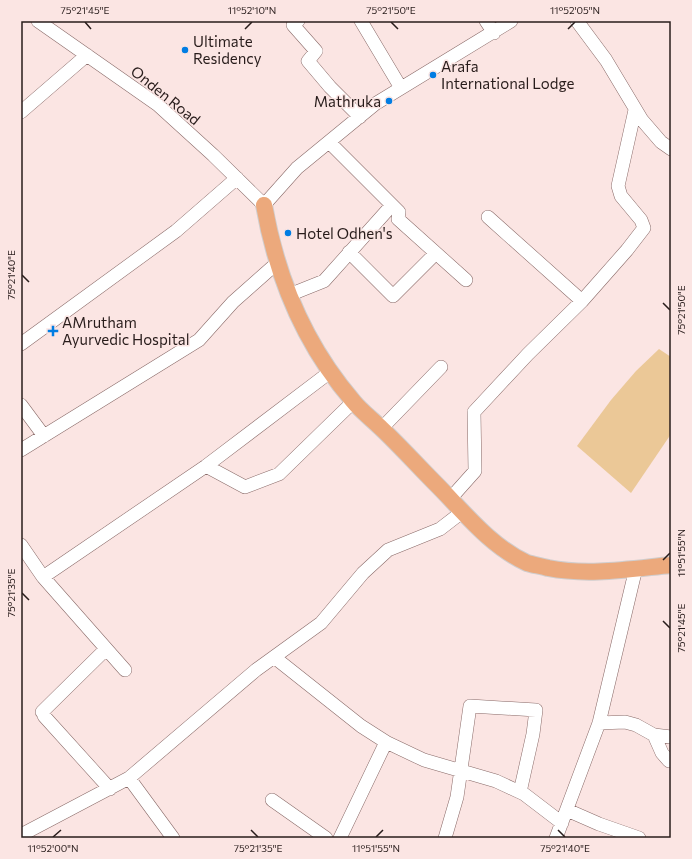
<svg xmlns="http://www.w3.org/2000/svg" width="692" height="859" font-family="Commissioner,sans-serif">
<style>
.green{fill:#ebc897}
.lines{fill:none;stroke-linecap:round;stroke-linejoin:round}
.minor-casing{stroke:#896a68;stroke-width:14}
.major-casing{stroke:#d0cdcd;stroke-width:18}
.minor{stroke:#fff;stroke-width:13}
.major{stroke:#eca97c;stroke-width:16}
.ticks{fill:none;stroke:#281c1b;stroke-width:1.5}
.poi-dot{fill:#017de3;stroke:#fbe5e3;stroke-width:1.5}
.labels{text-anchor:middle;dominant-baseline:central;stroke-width:3;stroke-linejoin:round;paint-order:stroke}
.poi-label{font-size:15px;fill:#281c1b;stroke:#fbe5e3;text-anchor:start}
.street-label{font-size:15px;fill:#281c1b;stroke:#fbe5e3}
.neatline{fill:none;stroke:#281c1b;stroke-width:1.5}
.ticks-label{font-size:10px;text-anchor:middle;fill:#281c1b}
</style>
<rect width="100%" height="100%" fill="#fbe5e3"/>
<path class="green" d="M659 349 671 357V434L631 493 577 446 611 400 636 371Z"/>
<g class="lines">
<g class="minor-casing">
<path id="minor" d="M38 21 158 105 213 155 264 205 297 168 375 104 511 21
M298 21 293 25 316 51 308 61 330 87 360 117
M361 21 401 88
M486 21 494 33
M577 21 606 60 642 120 661 142 671 149
M21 112 87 55
M329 142 399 212 398 219 466 280
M488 217 582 301
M349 252 393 296 436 253
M289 295 324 281 392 205
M21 344 176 231 237 178
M21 405 44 436
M381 429 441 367
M21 450 199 340 233 302 277 263
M206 466 330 372
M450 499 475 471 474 412 528 354 582 301 627 250 644 228 641 220 621 196 618 186 635 110
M21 545 43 577 206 466 245 487 279 474 353 402
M43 577 125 670
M274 657 361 726 386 742 340 838
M42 712 106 649
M44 716 110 789
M599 723 625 722 636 725 654 735 671 737
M654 735 662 753 669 761 671 759
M386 742 424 760 496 781 524 794 562 823
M129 778 173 838
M272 800 326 838
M567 810 599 824 639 838
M21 835 129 778 256 670 321 623 363 573 388 550 440 529 462 512
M445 838 457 797 470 706 536 710 533 734 520 792
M556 838 599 723 636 568"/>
</g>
<g class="major-casing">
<path id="major" d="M264 205C277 279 304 344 353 401 361 411 372 419 381 428 400 446 418 466 436 484 464 512 490 546 527 563 534 565 541 566 548 568 588 576 630 569 671 565"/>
</g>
<use href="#minor" class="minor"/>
<use href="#major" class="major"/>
</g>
<path class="ticks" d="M85 22 91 29M391 22 398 29M245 29 252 22M568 29 575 22M22 275 29 282M663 303 670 310M663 560 670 553M22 593 29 600M663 621 670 628M251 830 258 837M558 830 565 837M53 837 61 830M376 837 383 830"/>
<g class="poi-dot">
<circle cx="185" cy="50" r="4"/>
<circle cx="433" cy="75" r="4"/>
<circle cx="389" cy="101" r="4"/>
<circle cx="288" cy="233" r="4"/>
<path d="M51 325h4v4h4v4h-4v4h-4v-4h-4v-4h4z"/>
</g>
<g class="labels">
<g class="poi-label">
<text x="193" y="41">Ultimate<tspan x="193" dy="17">Residency</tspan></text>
<text x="441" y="66">Arafa<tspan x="441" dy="17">International Lodge</tspan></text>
<text x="381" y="101" text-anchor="end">Mathruka</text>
<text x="296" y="233">Hotel Odhen's</text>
<text x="62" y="322">AMrutham<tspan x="62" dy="17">Ayurvedic Hospital</tspan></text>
</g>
<g class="street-label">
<text transform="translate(166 95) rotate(39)">Onden Road</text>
</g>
</g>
<rect width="692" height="859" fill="none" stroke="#fbe5e3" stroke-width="44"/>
<rect x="22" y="22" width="648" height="815" class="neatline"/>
<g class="ticks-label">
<text x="85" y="14">75°21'45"E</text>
<text x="252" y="14">11°52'10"N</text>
<text x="391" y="14">75°21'50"E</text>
<text x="575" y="14">11°52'05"N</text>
<text transform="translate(11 275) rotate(-90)" y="4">75°21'40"E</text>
<text transform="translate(681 310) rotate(-90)" y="4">75°21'50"E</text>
<text transform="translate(681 553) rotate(-90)" y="4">11°51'55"N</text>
<text transform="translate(11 593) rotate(-90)" y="4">75°21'35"E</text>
<text transform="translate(681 628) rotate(-90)" y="4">75°21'45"E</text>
<text x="53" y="852">11°52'00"N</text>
<text x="258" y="852">75°21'35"E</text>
<text x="376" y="852">11°51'55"N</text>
<text x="565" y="852">75°21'40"E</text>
</g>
</svg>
